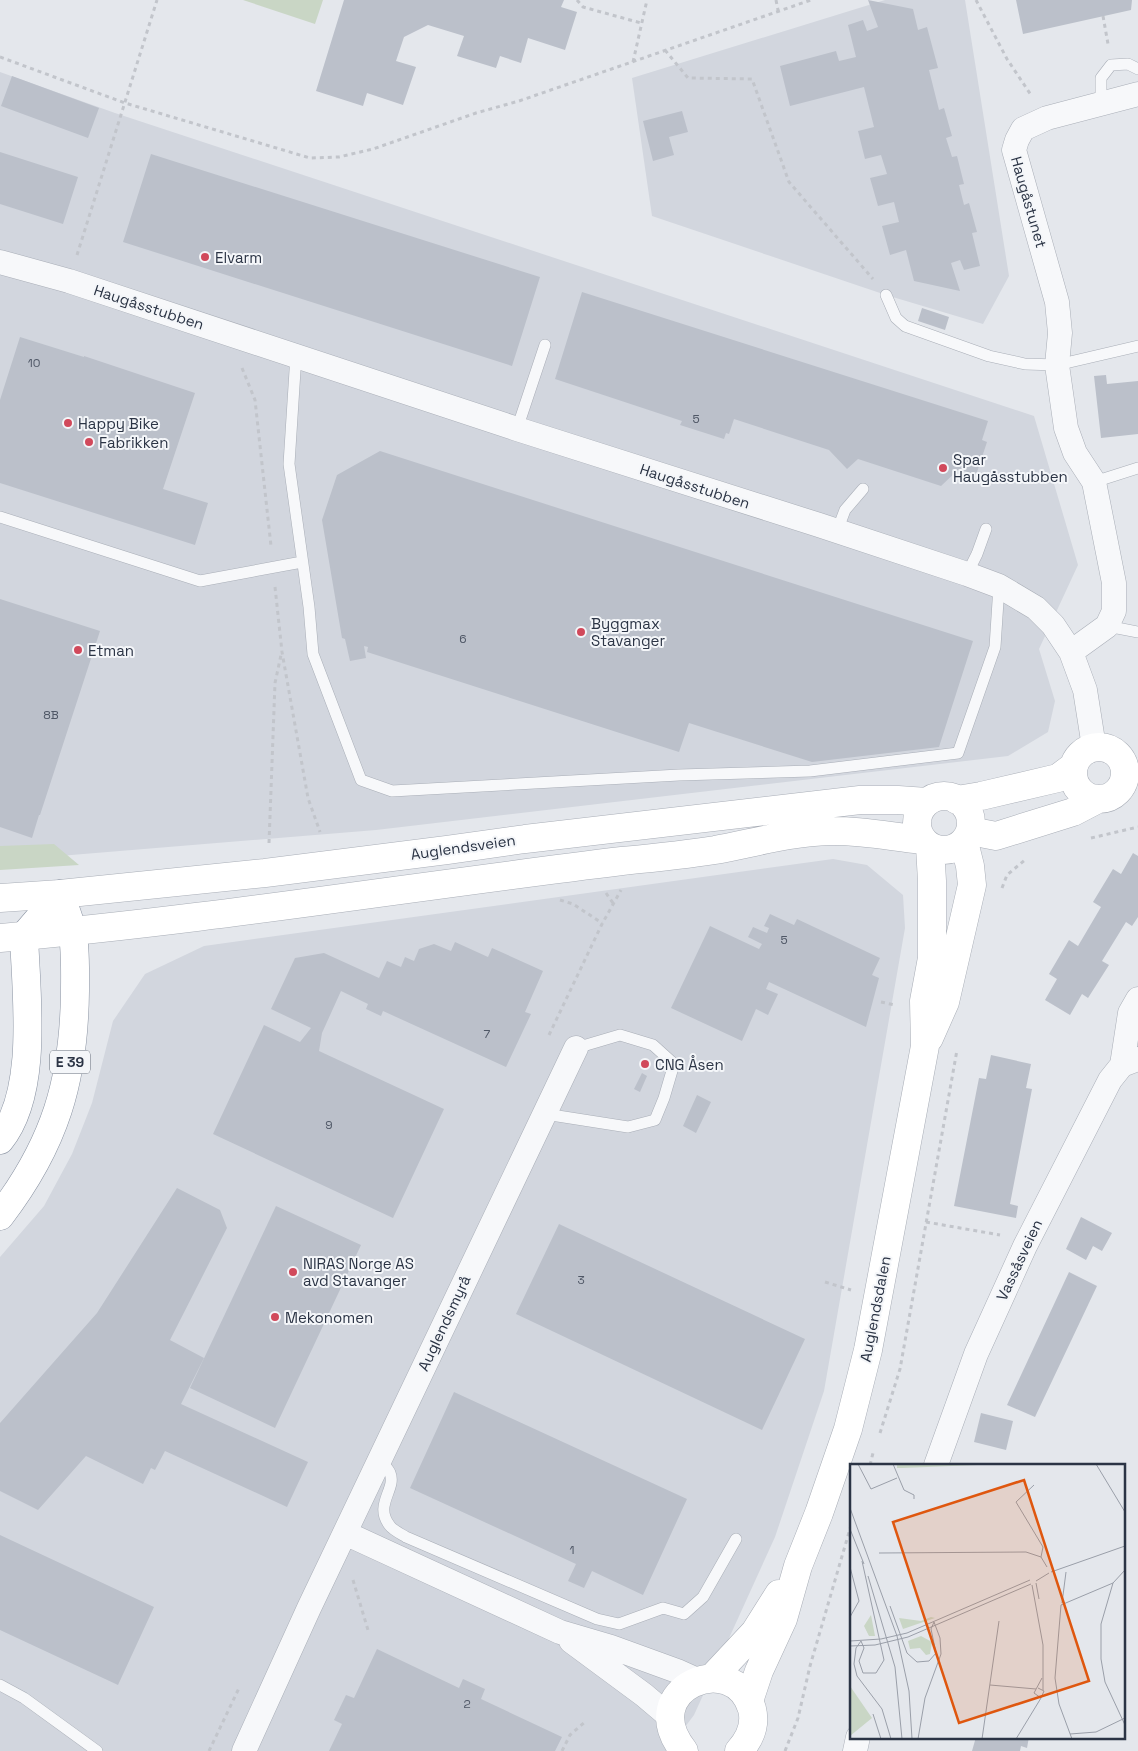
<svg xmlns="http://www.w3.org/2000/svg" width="1138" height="1751" font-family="'Space Grotesk',sans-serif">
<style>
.built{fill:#d2d6de}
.green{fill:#c9d6c5}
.building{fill:#bbc0ca}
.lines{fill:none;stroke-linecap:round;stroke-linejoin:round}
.lane-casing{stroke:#a9aeb7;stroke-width:12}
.street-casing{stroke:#a9aeb7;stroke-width:25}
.secondary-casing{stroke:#a9aeb7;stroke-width:29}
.highway-casing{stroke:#8b94a3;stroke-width:29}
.path{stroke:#c2c5cb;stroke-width:3;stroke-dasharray:4 4;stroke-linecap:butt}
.lane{stroke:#f7f8fa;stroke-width:11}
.street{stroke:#f7f8fa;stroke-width:24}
.secondary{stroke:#fff;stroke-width:28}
.highway{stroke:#fff;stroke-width:28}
.poi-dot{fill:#d1495b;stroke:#f4f6f9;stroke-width:2}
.labels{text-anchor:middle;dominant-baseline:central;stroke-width:4;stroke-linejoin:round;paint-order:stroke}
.number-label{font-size:12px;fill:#4f5766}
.shield{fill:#f4f6f9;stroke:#676e7b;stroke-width:1}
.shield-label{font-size:14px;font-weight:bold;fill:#2b3445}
.street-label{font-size:15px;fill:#2b3445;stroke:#f4f6f9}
.poi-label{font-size:15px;fill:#2b3445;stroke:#f4f6f9;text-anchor:start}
.inset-road{fill:none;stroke:#9a9fa9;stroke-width:1}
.view{fill:#df570f;fill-opacity:0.15;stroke:#df570f;stroke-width:2.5}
.inset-edge{fill:none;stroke:#2b3445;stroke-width:2.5}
</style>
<rect width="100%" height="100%" fill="#e4e7ec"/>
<path class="built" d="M885 0H965L1009 276 983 324 886 295 652 216 632 78Z
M0 72 115 113 1034 416 1078 565 1039 649 1055 701 1048 732 1008 756 376 830 23 859 0 856Z
M833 859 867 865 903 895 905 928 824 1391 775 1537 694 1715 667 1751H0V1257L44 1206 72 1154 92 1103 113 1021 145 974 204 946Z"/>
<path class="green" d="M243 0H323L315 24Z
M54 844 79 865 0 870V846Z"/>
<path class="building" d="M344 0H564L561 7 577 12 565 50 528 38 521 63 500 56 496 68 457 56 464 36 428 25 404 37 396 61 416 67 403 105 367 93 363 106 316 91Z
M868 0 913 9 918 30 927 27 938 68 929 70 939 110 944 108 952 136 946 138 952 157 957 156 964 184 959 185 964 205 969 203 977 232 972 233 980 266 964 270 960 260 951 263 960 291 914 281 906 250 890 255 882 226 899 222 894 202 878 206 870 178 887 174 881 155 865 159 858 131 874 127 864 87 790 106 780 66 836 51 839 61 856 57 848 25 863 20 867 31 878 27Z
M1016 0H1132L1131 10 1023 34Z
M12 76 99 108 88 138 1 106Z
M682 111 688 132 669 137 674 155 653 161 643 121Z
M0 152 78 177 63 224 0 204Z
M151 154 540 277 512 366 123 242Z
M582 292 988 421 982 440 987 442 976 475 959 469 941 486 858 459 847 469 829 450 734 419 729 434 726 433 724 439 680 425 682 421 555 379Z
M922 308 949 317 945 330 918 321Z
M20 337 84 357V356L195 393 163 489 208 503 195 545 0 483V400Z
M1106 375 1107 384 1138 381V434L1101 438 1094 376Z
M380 451 973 641 939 747 812 762 689 723 679 752 367 652 368 647 364 646 366 658 350 661 345 639 342 638 322 520 337 475Z
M0 599 100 631 40 815H39L32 838 0 827Z
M1133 853 1138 856V917L1132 926 1126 922 1102 961 1109 965 1088 998 1082 994 1070 1015 1045 1000 1057 979 1049 974 1069 940 1078 946 1101 907 1093 902 1113 869 1121 874Z
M770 914 794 925 797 919 880 958 872 975 879 978 866 1027 769 982 766 989 778 994 768 1015 756 1009 742 1041 671 1008 710 926 759 949 762 944 748 937 753 927 767 933 769 928 764 926Z
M455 942 488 957 492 948 543 971 525 1012 531 1014 506 1067 383 1011 381 1016 366 1009 368 1004 341 991 322 1033 319 1051 444 1109 393 1218 213 1134 264 1025 300 1042 311 1028 271 1009 295 958 324 953 379 978 387 961 401 967 405 957 414 961 419 949 434 944 451 951Z
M991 1055 1031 1064 1026 1088 1032 1089 1010 1204 1018 1206 1016 1218 954 1206 979 1078 986 1079Z
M642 1073 647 1076 640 1092 634 1089Z
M697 1095 711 1102 696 1133 683 1126Z
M177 1188 220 1210 227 1228 170 1340 204 1358 181 1404 308 1462 287 1507 165 1451 155 1470 151 1468 143 1484 86 1456 38 1510 0 1491V1423L97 1313Z
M276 1206 361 1245 275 1428 190 1388Z
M1081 1217 1112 1233 1102 1251 1093 1246 1086 1260 1066 1249Z
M559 1224 805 1339 762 1430 516 1314Z
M1069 1272 1097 1286 1035 1417 1007 1405Z
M454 1392 687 1499 643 1595 592 1571 584 1588 568 1581 576 1564 410 1488Z
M981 1413 1013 1421 1006 1450 974 1442Z
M0 1535 154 1607 118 1685 0 1630Z
M377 1649 459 1688 463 1679 485 1689 481 1699 562 1737 555 1751H329L342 1724 334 1720 346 1695 354 1698Z
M976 1737H1029L1027 1748 1021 1746 1020 1751H972Z"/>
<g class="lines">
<g class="lane-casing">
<path id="lane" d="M1101 104V78L1111 65 1128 64 1138 69
M886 295 896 318 905 326 989 356 1025 364 1057 365 1138 346
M296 355 289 464 309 607 313 654 361 780 392 791 679 775 810 771 958 753 995 647 999 586
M517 429 545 345
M1094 482 1138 468
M0 517 200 581 302 562
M837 531 845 510 863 489
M967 574 977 554 986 529
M1107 626 1138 632
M545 1114 628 1127 655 1120 664 1098 674 1064 653 1045 620 1035 576 1048
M380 1460C383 1464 388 1468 390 1473 397 1489 373 1505 390 1526 393 1530 401 1534 406 1537L597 1619 619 1624 663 1608 684 1614 703 1597 736 1539
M0 1685 24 1698 97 1751"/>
</g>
<g class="street-casing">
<path id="street" d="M0 262 69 281 517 429 819 525 967 574 999 586 1036 608 1053 625 1071 652
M1094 747 1085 690 1071 652 1107 626 1114 611V583L1094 482 1075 453 1066 428 1057 365 1060 333 1057 302 1014 150 1017 140 1023 129 1047 118 1138 94
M1122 1065 1130 1013 1138 999
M936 1465 976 1354 1025 1246 1110 1080 1122 1065 1138 1059
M345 1533 560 1632 611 1647 677 1671 697 1680
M571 1641 644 1695 670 1717
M244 1751 309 1608 576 1048
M855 1751 858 1737"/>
</g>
<g class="secondary-casing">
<path id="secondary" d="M1073 773a26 26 0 1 1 52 0a26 26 0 1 1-52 0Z
M917 823a27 27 0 1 1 54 0a27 27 0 1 1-54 0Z
M957 800 981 796 1058 778 1074 766
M970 831 996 836 1073 812 1098 799
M0 898 60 894 265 873 447 850 525 839 860 800H898L927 802
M0 938C208 920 414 886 622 861 653 858 684 855 715 850 753 843 791 832 830 831 861 830 892 837 923 840
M929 1038 945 1002 972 885 970 866 964 842
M712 1678 755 1632 779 1594
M749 1701 759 1671 783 1619 798 1566 819 1513 848 1429 868 1350 925 1046 924 1001 932 958V881L930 847
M684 1751C634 1689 734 1647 752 1709 756 1725 750 1739 739 1751"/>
</g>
<g class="highway-casing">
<path id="highway" d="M0 1140C39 1092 26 994 24 936L60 894
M0 1216C55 1144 74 1081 75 991 75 973 76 948 72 930 69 918 64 906 60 894"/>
</g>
<path class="path" d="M577 0 583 7 641 23
M776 0 778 10
M976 0 1007 59 1031 95
M1103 16 1108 44
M665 50 688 78 752 79 789 182 873 279
M0 57 125 103 310 158 339 157 373 149 476 113 519 101 811 0
M633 62 647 0
M77 255 157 0
M242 368 255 400 271 546
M275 587 282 652 308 798 320 832
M1091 838 1138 827
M269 843 275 683 281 655
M1002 888 1007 875 1026 859
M606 893 613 903
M560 900 573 904 602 923
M881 1002 895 1005
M549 1035 602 924 621 890
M926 1222 1000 1235
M825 1282 851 1290
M880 1433 900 1369 957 1050
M870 1465 873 1453
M353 1580 368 1630
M209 1751 240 1686
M562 1751 570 1735 586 1721
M785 1751 798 1718 810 1666 852 1522"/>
<use href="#lane" class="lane"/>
<use href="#street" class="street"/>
<use href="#secondary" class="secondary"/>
<use href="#highway" class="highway"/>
</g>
<g class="poi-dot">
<circle cx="205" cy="257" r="5"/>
<circle cx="68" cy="423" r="5"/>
<circle cx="89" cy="442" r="5"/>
<circle cx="943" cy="468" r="5"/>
<circle cx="581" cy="632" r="5"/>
<circle cx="78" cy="650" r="5"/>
<circle cx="645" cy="1064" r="5"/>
<circle cx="293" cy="1272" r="5"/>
<circle cx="275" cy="1317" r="5"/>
</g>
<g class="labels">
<g class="number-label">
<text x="34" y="363">10</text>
<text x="696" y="419">5</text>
<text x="463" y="639">6</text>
<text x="51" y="715">8B</text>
<text x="784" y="940">5</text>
<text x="487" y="1034">7</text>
<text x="329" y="1125">9</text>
<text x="581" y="1280">3</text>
<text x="572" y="1550">1</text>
<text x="467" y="1704">2</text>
</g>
<rect class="shield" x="50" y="1050.5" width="40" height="23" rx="4"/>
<g class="shield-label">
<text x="70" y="1062">E 39</text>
</g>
<g class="street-label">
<text transform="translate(1029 202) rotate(74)">Haugåstunet</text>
<text transform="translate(149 307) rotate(18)">Haugåsstubben</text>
<text transform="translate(695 486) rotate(18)">Haugåsstubben</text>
<text transform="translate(463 847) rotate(-8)">Auglendsveien</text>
<text transform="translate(1019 1260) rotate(-65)">Vassåsveien</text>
<text transform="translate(875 1309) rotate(-79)">Auglendsdalen</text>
<text transform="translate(444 1323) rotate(-65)">Auglendsmyrå</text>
</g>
<g class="poi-label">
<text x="215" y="257">Elvarm</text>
<text x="78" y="423">Happy Bike</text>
<text x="99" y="442">Fabrikken</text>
<text x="953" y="459">Spar<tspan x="953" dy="17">Haugåsstubben</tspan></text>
<text x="591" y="623">Byggmax<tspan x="591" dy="17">Stavanger</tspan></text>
<text x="88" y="650">Etman</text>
<text x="655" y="1064">CNG Åsen</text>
<text x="303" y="1263">NIRAS Norge AS<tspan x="303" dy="17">avd Stavanger</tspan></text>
<text x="285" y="1317">Mekonomen</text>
</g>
</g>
<g transform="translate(850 1464)">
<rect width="275" height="275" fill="#e4e7ec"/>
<path d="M47 0H152L52 4H47ZM21 151 25 172H19L14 162ZM81 153 85 154 53 165 49 154 71 157ZM71 172 82 178 80 190 76 191 70 184 60 185 58 177ZM0 222 22 254 0 272Z" fill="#c9d6c5"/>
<path class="inset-road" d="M8 0 21 25 47 14M43 0 54 26 64 31V35M246 0 275 48M184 21 166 38 193 83 191 93 197 103M0 44 47 172 59 227 62 275M0 65 14 100M29 89 176 88 191 93M12 97 34 196 26 209H13L9 197 14 184 11 177 6 184 4 200 7 212 32 245 41 275M0 103 9 137 0 153M201 108 275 82M18 112 45 203 52 275M186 117 199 109M186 119 189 135M263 119 251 160V195L255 218 275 261M182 121 193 181V226M212 139 216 108M40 142 57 189 67 198 79 197 86 189 81 165 84 158M0 177 31 175 57 169 180 116M0 182 25 181 58 173 181 120M140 221 186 225M188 224 194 227 191 234 184 229 192 214M23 250 31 275M220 270 246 268 275 254M68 275 75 234 91 190 90 174 84 158M132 275 149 157M166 275 191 234M222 275 209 240 205 214 211 141 263 119 275 106"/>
<path class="view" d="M174 16 239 217 109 259 43 58Z"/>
<rect width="275" height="275" class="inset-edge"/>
</g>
</svg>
